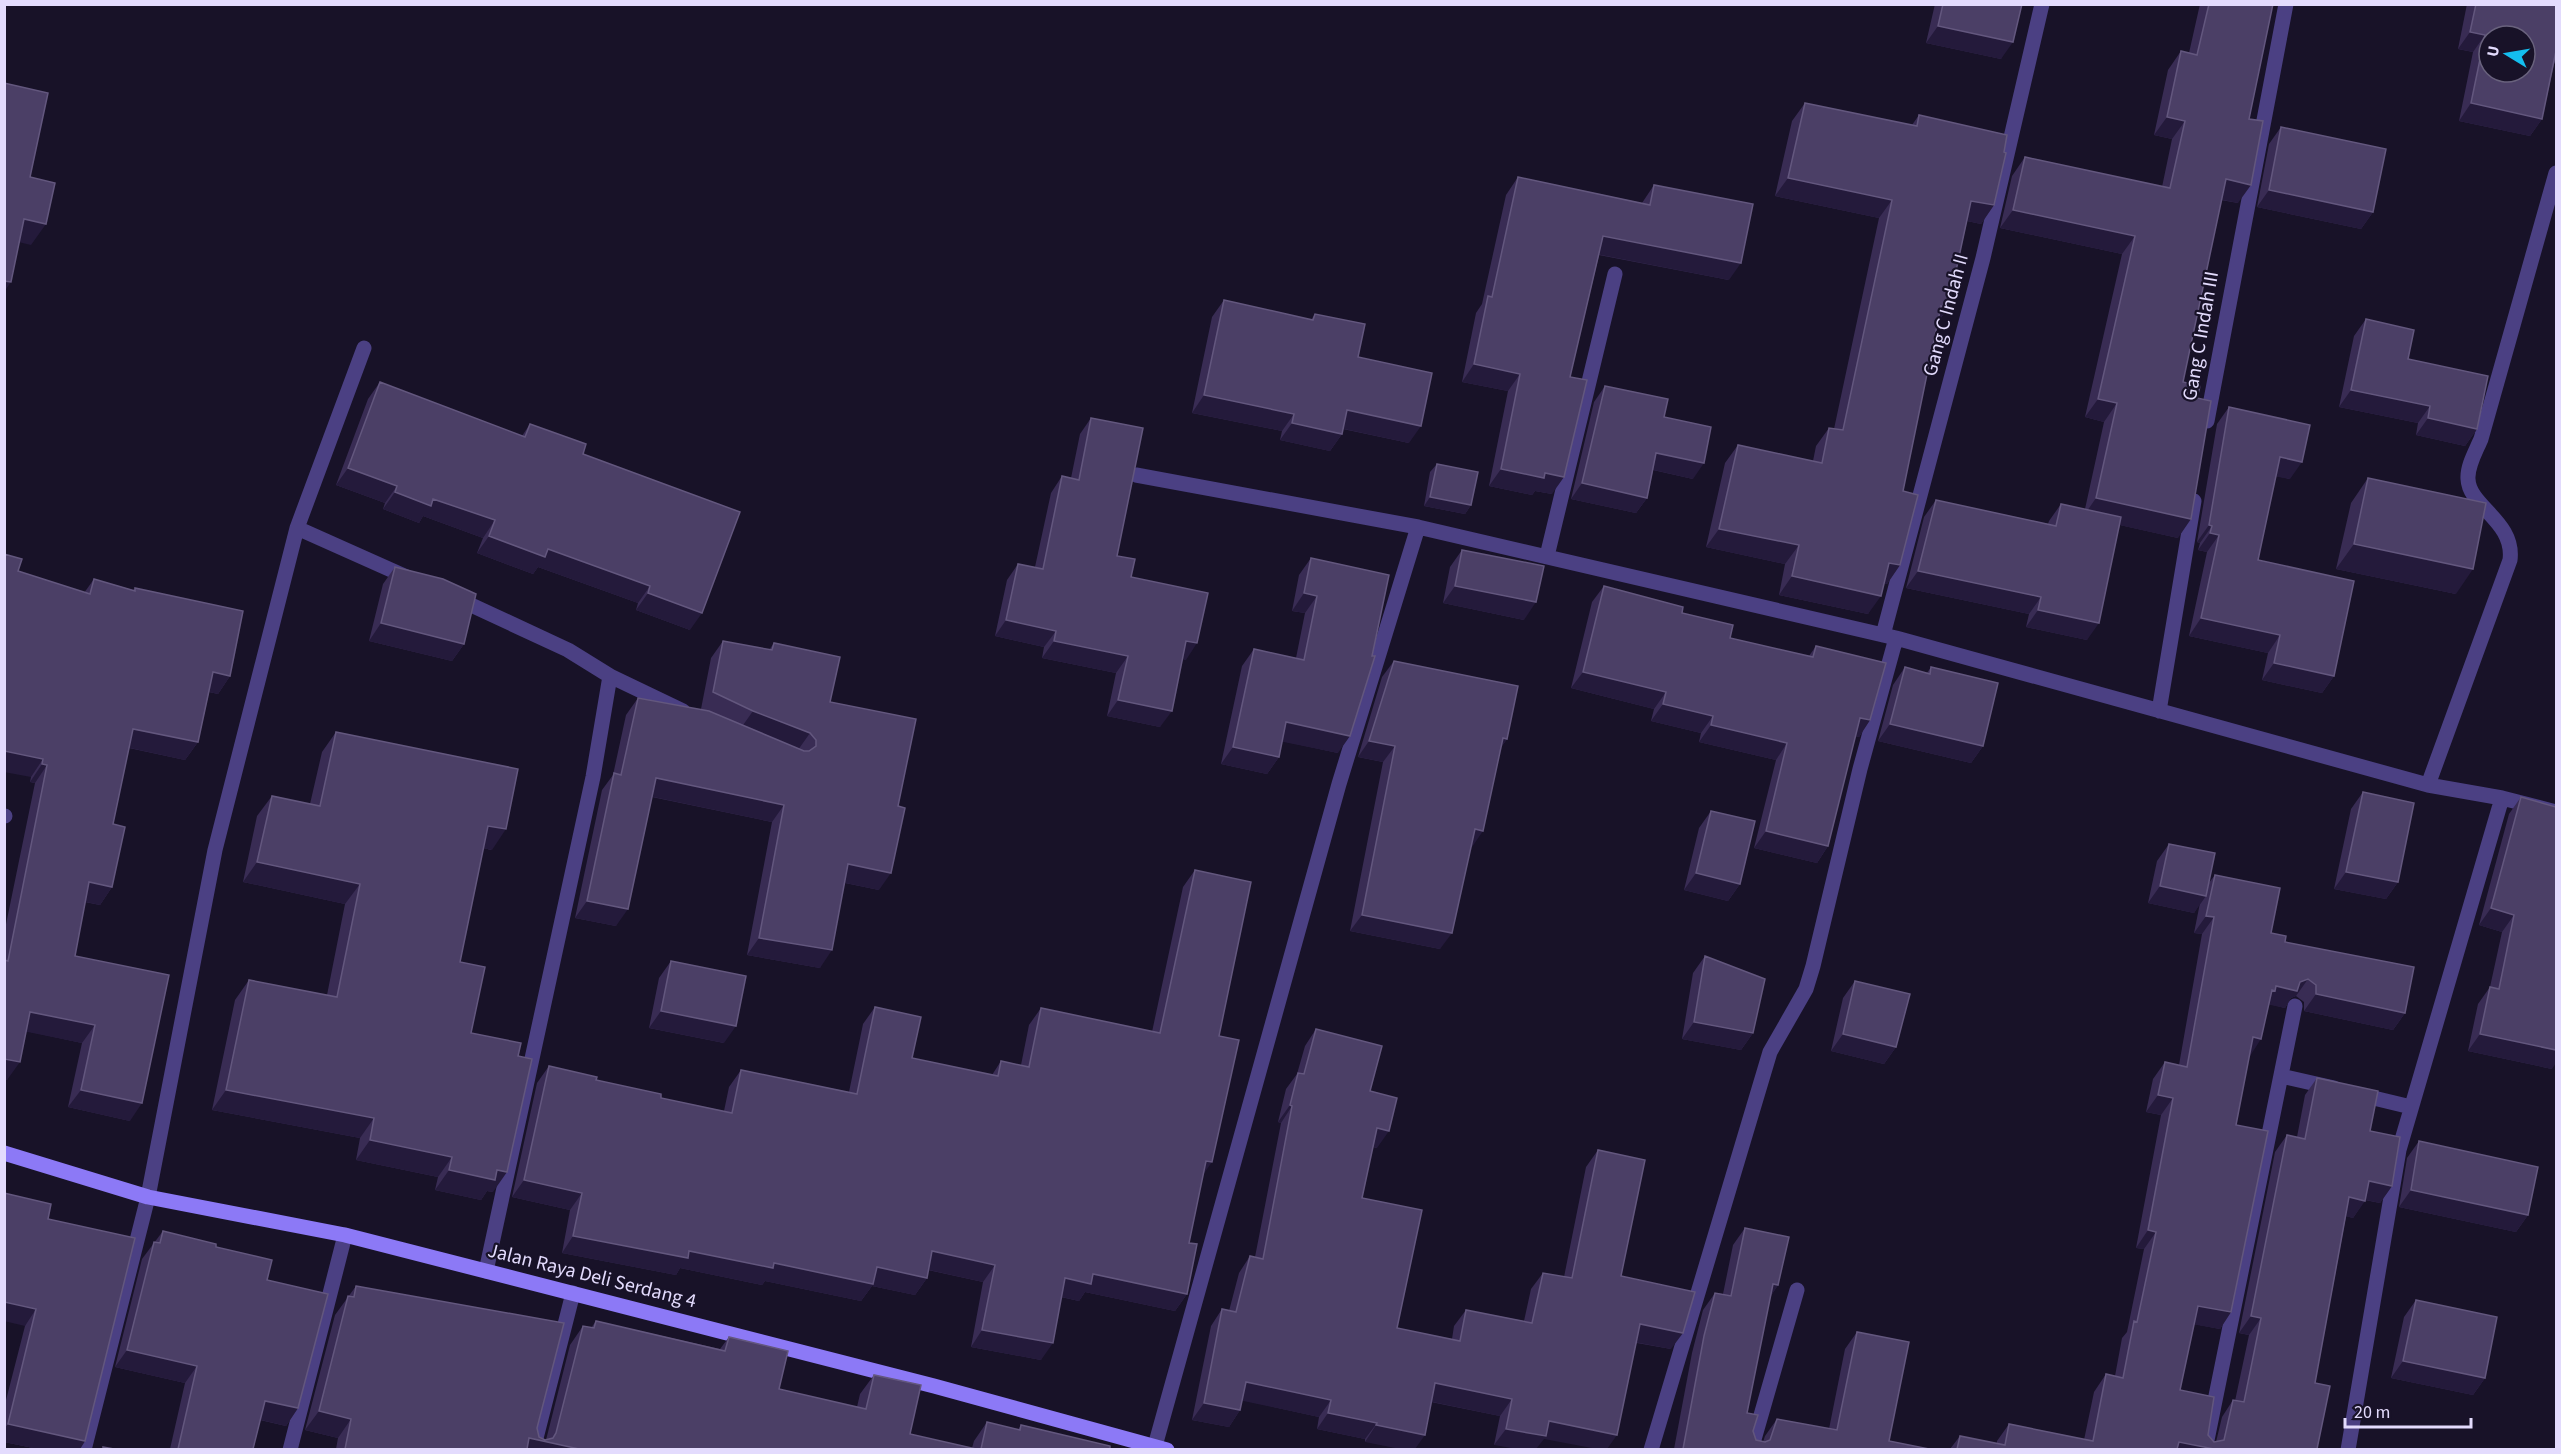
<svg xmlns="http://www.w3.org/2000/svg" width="2561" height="1454" font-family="'Source Sans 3',sans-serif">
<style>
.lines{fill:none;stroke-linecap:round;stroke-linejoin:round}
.street{stroke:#4b4083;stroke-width:15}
.secondary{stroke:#8c79f6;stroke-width:15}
.wall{fill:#392c54}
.shaded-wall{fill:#241a3b}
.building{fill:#4b3f66;stroke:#63577e;stroke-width:1.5;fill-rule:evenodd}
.labels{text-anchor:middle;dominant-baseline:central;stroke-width:4.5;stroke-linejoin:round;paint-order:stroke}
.street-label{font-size:20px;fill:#e3dbfd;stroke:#181228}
</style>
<rect width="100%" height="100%" fill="#181228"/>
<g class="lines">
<path class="street" d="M2207 421 2286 4
M1136 475 1418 527
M297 528 409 578
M1547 556 1615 274
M456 598 568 650 610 676 593 777 486 1271
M1883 635 1983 258 2042 4
M610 676 683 711
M2159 711 2194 501
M2428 785 2510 560C2515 521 2469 507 2468 479 2467 466 2476 451 2481 439L2556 173
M4 816H5
M2281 1076 2334 1088
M2357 1094 2411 1107
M1155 1446 1339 784 1418 527 1896 638 2428 785 2502 798 2556 812
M84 1450 148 1197 215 850 297 528 364 348
M290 1450 345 1235
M533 1450 573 1293
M1651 1450 1770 1052 1806 989 1813 966 1860 769 1896 638
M1751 1450 1797 1290
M2205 1450 2295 1006
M2348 1450 2399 1150 2502 798"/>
<path class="secondary" d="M4 1153 148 1197 345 1235 934 1386 1167 1450"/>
</g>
<path class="wall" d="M1935 4H2022L2001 59 1926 43Z
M2200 4H2273L2249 119 2238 203 2221 200 2183 382 2197 398 2178 538 2120 525 2087 640 2026 627 2029 614 1906 588 1924 517 1936 500 2048 524 2049 521 2061 504 2085 509 2104 422 2085 417 2122 254 2000 228 2012 176 2025 157 2162 187 2172 139 2154 135 2168 70 2181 51 2189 53Z
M2467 4H2556V60L2554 64 2542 119 2530 136 2459 121 2473 52 2458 49Z
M1805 103 1912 125 1919 115 1994 205 1981 224 1967 221 1948 308 1937 323 1903 491 1900 565 1887 584 1884 583 1868 614 1779 595 1785 564 1706 547 1725 463 1738 445 1813 461 1816 446 1829 428 1834 429 1879 218 1775 196 1792 121Z
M2281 127 2373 212 2361 229 2257 207 2269 144Z
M1518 177 1642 203 1654 185 1729 280 1599 255 1570 377 1552 494 1535 491 1532 495 1489 486 1508 391 1462 382 1476 313 1482 304 1506 195Z
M1224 300 1311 320 1315 314 1358 357 1409 443 1343 429 1342 434 1330 451 1280 440 1282 431 1192 413 1212 317Z
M2366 319 2477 429 2465 446 2416 435 2418 423 2339 407 2354 336Z
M380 382 522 436 530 424 583 454 690 630 636 610 638 603 538 567 533 574 477 553 483 538 423 516 419 523 383 509 385 503 336 485 368 399Z
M1605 386 1664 417 1693 479 1653 470 1647 498 1636 513 1571 499 1594 402Z
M2229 407 2290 479 2276 476 2258 560 2334 676 2322 693 2262 680 2268 653 2189 636 2207 552 2198 550 2200 543 2197 542 2217 424Z
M1091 418 1117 556 1186 660 1183 659 1160 727 1107 716 1116 673 1042 658 1044 647 995 636 1007 580 1018 564 1035 567 1051 493 1062 476 1071 478 1080 434Z
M1437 464 1471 505 1465 514 1424 506 1430 472Z
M2368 478 2456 594 2336 569 2351 503Z
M1462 550 1524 620 1443 603 1450 567Z
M1311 558 1338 753 1282 741 1279 757 1267 774 1221 764 1242 666 1254 649 1296 658 1305 613 1292 611 1299 575Z
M395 567 464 644 452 661 369 641 383 584Z
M18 571 84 593 94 579 133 590 135 588 230 676 218 694 209 692 198 742 185 760 129 748 113 824 112 887 100 905 85 902 75 956 130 1121 68 1107 82 1043 26 1031 7 1080 4 1079V934L35 783 30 782 31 777Z
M1604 586 1682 613 1730 638 1809 656 1816 646 1870 720 1859 737 1855 736 1828 846 1817 863 1754 848 1776 760 1699 742 1701 733 1651 721 1654 709 1571 688 1592 602Z
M723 641 769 650 774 643 830 702 879 890 845 883 820 968 747 955 772 822 652 797 616 926 575 918 602 790 613 775 626 715 638 698 705 711 701 709 711 658Z
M1394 661 1507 739 1501 747 1440 949 1350 931 1383 762 1358 757 1382 677Z
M1905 667 1927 673 1931 667 1983 746 1971 763 1878 741 1893 685Z
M336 732 492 850 483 848 460 962 493 1192 487 1191 481 1200 435 1190 438 1177 356 1160 360 1138 212 1110 235 1000 249 980 327 995 345 904 243 882 257 816 272 796 310 804 322 752Z
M2363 792 2398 882 2386 899 2334 889 2351 809Z
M2521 797 2556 886 2552 1069 2468 1051 2478 1004 2490 987 2502 932 2479 925 2509 814Z
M1711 811 1740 884 1728 901 1684 890 1699 828Z
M2169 844 2208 884 2215 875 2271 933 2285 942 2405 1013 2393 1030 2304 1011V1002L2296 996 2291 998 2285 1008 2269 1004 2249 1056 2236 1125 2231 1312 2220 1329 2194 1324 2180 1390 2208 1435 2214 1442H2216L2222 1417 2233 1400 2235 1401 2249 1335 2239 1333 2275 1152 2287 1135 2297 1137 2305 1095 2317 1078 2370 1131 2392 1186 2380 1203 2365 1200 2353 1218 2346 1216 2315 1383 2317 1449H1950L1960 1436 1997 1444V1441L2009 1424 2084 1440 2094 1392 2106 1374 2115 1376 2122 1338 2127 1332 2144 1249 2136 1248 2161 1115 2146 1112 2153 1079 2165 1062 2179 1065 2202 934 2194 933 2200 903 2194 913 2148 903 2157 861Z
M1195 870 1219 1036 1203 1175 1189 1243 1187 1294 1175 1311 1085 1292 1079 1301 1061 1297 1041 1360 971 1347 983 1282 928 1270 927 1278 915 1295 872 1286 861 1301 765 1281 762 1285 680 1268 676 1275 562 1253 570 1210 512 1197 537 1083 549 1066 661 1098 724 1111 729 1087 741 1070 849 1092 863 1024 875 1007 912 1058 992 1075 1001 1061 1021 1065 1029 1025 1041 1008 1152 1032 1183 887Z
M1705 956 1753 1033 1741 1050 1682 1039 1693 973Z
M671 961 724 1043 649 1028 659 978Z
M1855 981 1896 1047 1884 1064 1831 1051 1843 998Z
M1316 1029 1370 1091 1377 1148 1373 1147 1362 1198 1397 1328 1452 1339 1454 1326 1466 1310 1524 1321 1531 1289 1543 1273 1564 1277 1586 1167 1598 1150 1621 1276 1671 1349 1637 1343 1544 1439 1494 1445 1500 1416 1431 1402 1365 1442V1439L1317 1429 1319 1417 1242 1400 1240 1410 1229 1427 1192 1420 1211 1326 1222 1309 1229 1311 1239 1273 1250 1256 1255 1257 1281 1123 1278 1122 1286 1089 1297 1074 1305 1046Z
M2419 1141 2528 1215 2516 1232 2399 1207 2407 1158Z
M48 1219 85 1441 80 1449H38L4 1442V1408L25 1326Z
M1745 1228 1778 1285 1770 1297 1747 1413 1756 1440 1763 1442 1765 1436 1777 1419 1829 1429 1845 1349 1857 1332 1889 1441 1929 1449H1674L1692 1353 1703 1310 1715 1293 1723 1294 1733 1245Z
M163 1231 216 1247 267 1280 298 1408 286 1426 260 1420 253 1449H170L185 1383 115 1367 142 1259Z
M356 1286 537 1428 539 1437 545 1440H546L570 1345 583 1326 591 1328 596 1321 720 1349 729 1337 779 1389 857 1407 860 1394 874 1375 910 1434 972 1448 974 1441 987 1422 1018 1430 1021 1425 1110 1449H336L338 1438 305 1430 335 1315Z
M2416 1300 2485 1378 2473 1395 2391 1378 2404 1317Z"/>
<path class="shaded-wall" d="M1938 26 2013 42 2001 59 1926 43Z
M2470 32 2485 35 2473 52 2458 49Z
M2471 103 2542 119 2530 136 2459 121Z
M2167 117 2185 121 2172 139 2154 135Z
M1788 178 1892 200 1879 218 1775 196Z
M2226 179 2251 185 2238 203 2213 198Z
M2269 190 2373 212 2361 229 2257 207Z
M1971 201 1994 205 1981 224 1958 219Z
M2013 210 2135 236 2122 254 2000 228Z
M24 219 46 224 31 245 10 240Z
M1603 236 1741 263 1729 280 1591 253Z
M4 281 11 282 4 292Z
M1941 306 1948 308 1935 326Z
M1474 364 1520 374 1508 391 1462 382Z
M2351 390 2430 406 2418 423 2339 407Z
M1204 395 1294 414 1282 431 1192 413Z
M2098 399 2117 403 2104 422 2085 417Z
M1347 410 1421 426 1409 443 1335 427Z
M2428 418 2477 429 2465 446 2416 435Z
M1292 423 1342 434 1330 451 1280 440Z
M1656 453 1704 463 1693 479 1645 468Z
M2280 457 2302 462 2290 479 2268 475Z
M348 468 397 486 385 503 336 485Z
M1501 469 1545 473 1564 477 1552 494 1535 491 1532 495 1489 486Z
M1582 483 1647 498 1636 513 1571 499Z
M395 492 433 499 495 520 483 538 423 516 419 523 383 509Z
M1430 497 1471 505 1465 514 1424 506Z
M2096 498 2191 519 2178 538 2083 517Z
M2209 525 2212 526 2200 543 2197 542Z
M1719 529 1799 545 1785 564 1706 547Z
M2210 533 2219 535 2207 552 2198 550Z
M489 536 548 549 650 586 638 603 538 567 533 574 477 553Z
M2354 544 2473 569 2456 594 2336 569Z
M1889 563 1900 565 1887 584 1876 581Z
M1918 571 2041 597 2029 614 1906 588Z
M1792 576 1881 596 1868 614 1779 595Z
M1455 586 1536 602 1524 620 1443 603Z
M648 593 702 613 690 630 636 610Z
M1304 593 1317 596 1305 613 1292 611Z
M2038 610 2099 623 2087 640 2026 627Z
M2201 618 2280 635 2268 653 2189 636Z
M1006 620 1056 631 1044 647 995 636Z
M381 623 464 644 452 661 369 641Z
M1054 641 1128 656 1116 673 1042 658Z
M1186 641 1197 643 1186 660 1175 657Z
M2274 663 2334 676 2322 693 2262 680Z
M213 672 230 676 218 694 201 690Z
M1583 672 1666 692 1654 709 1571 688Z
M1118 700 1172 711 1160 727 1107 716Z
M1663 704 1713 716 1701 733 1651 721Z
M753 711 810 733 798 750 741 728Z
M1860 718 1870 720 1859 737 1848 734Z
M1286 722 1350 736 1338 753 1274 740Z
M1890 724 1983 746 1971 763 1878 741Z
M1711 725 1787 743 1776 760 1699 742Z
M133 729 198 742 185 760 121 746Z
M1503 738 1507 739 1495 756Z
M1369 741 1395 746 1383 762 1358 757Z
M1233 747 1279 757 1267 774 1221 764Z
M4 751 43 759 31 777 4 772Z
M42 764 47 765 35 783 30 782Z
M656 778 784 805 772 822 644 795Z
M488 826 506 829 492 850 474 846Z
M1475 829 1483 831 1472 847 1463 845Z
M1766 831 1828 846 1817 863 1754 848Z
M257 862 360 884 345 904 243 882Z
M848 864 891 873 879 890 836 881Z
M2346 872 2398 882 2386 899 2334 889Z
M1696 873 1740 884 1728 901 1684 890Z
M89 882 112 887 100 905 77 900Z
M2160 886 2206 896 2194 913 2148 903Z
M587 901 628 909 616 926 575 918Z
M2491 908 2514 915 2502 932 2479 925Z
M1362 915 1452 933 1440 949 1350 931Z
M2206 916 2214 917 2202 934 2194 933Z
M759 938 832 950 820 968 747 955Z
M2308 979 2296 996 2291 998 2285 1008 2266 1004 2272 990 2276 986 2300 982Z
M2316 994 2405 1013 2393 1030 2304 1011Z
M661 1011 736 1026 724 1043 649 1028Z
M30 1012 95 1025 82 1043 18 1030Z
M1694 1022 1753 1033 1741 1050 1682 1039Z
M1843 1034 1896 1047 1884 1064 1831 1051Z
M2480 1034 2556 1050V1063L2552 1069 2468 1051Z
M2253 1037 2261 1039 2250 1056 2241 1054Z
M4 1059 20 1062 7 1080 4 1079Z
M81 1090 142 1103 130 1121 68 1107Z
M226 1090 374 1118 360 1138 212 1110Z
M2158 1095 2173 1098 2161 1115 2146 1112Z
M1290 1105 1292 1106 1281 1123 1278 1122Z
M1377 1128 1389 1131 1377 1148 1365 1144Z
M370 1140 452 1157 438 1177 356 1160Z
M1206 1161 1212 1162 1200 1179Z
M449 1170H497L507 1172 493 1192 487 1191 481 1200 435 1190Z
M524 1180 582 1193 570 1210 512 1197Z
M2369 1181 2392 1186 2380 1203 2357 1198Z
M2411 1190 2528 1215 2516 1232 2399 1207Z
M2349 1197 2365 1201 2353 1218 2337 1214Z
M2148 1230 2156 1232 2144 1249 2136 1248Z
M573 1236 689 1251 774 1263 877 1267 927 1278 915 1295 872 1286 861 1301 765 1281 762 1285 680 1268 676 1275 562 1253Z
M932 1251 995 1265 983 1282 920 1268Z
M1093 1274 1187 1294 1175 1311 1085 1292 1079 1301 1053 1295 1065 1278Z
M1773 1284 1778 1285 1767 1302Z
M4 1302 36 1309 25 1326 4 1321Z
M2198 1306 2231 1312 2220 1329 2186 1323Z
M2251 1316 2261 1318 2249 1335 2239 1333Z
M1640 1324 1683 1333 1671 1349 1629 1341Z
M982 1330 1053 1343 1041 1360 971 1347Z
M127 1350 197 1366 185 1383 115 1367Z
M2403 1361 2485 1378 2473 1395 2391 1378Z
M1246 1382 1331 1400 1319 1417 1234 1399Z
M1435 1383 1512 1399 1500 1416 1423 1400Z
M265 1401 298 1408 286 1426 253 1418Z
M1204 1403 1240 1410 1229 1427 1192 1420Z
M319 1411 351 1419 338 1438 305 1430Z
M1328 1413 1377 1423 1365 1439 1317 1429Z
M1549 1421 1617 1435 1607 1449H1597L1544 1439 1536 1449H1517L1494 1445 1506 1429Z
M8 1424 85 1441 80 1449H38L4 1442V1429Z
M1376 1425 1425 1435 1415 1449H1400L1365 1442Z
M529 1438 579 1449H521Z
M2179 1442 2214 1449H2174Z"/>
<path class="building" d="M1943 4H2022L2013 42 1938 26Z
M2209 4H2273L2249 119 2263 121 2251 185 2226 179 2183 382 2200 386 2197 398 2211 401 2191 519 2096 498 2117 403 2098 399 2135 236 2013 210 2025 157 2170 188 2185 121 2167 117 2181 51 2197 55Z
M2476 4H2556V51L2542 119 2471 103 2485 35 2470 32ZM2489 36H2525V72H2489Z
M4 83 48 93 30 177 55 183 46 224 24 219 11 282 4 281Z
M1805 103 1917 126 1919 115 2007 135 2004 152 2006 153 1994 205 1971 201 1948 308 1941 306 1903 491 1918 495 1900 565 1889 563 1881 596 1792 576 1799 545 1719 529 1738 445 1822 463 1829 428 1843 430 1892 200 1788 178Z
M2281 127 2386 149 2373 212 2269 190Z
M1518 177 1650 205 1654 185 1753 204 1741 263 1603 236 1570 377 1587 380 1564 477 1545 473 1544 478 1501 469 1520 374 1474 364 1488 296 1492 297Z
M1224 300 1313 320 1315 314 1365 324 1358 357 1432 373 1421 426 1347 410 1342 434 1292 423 1294 414 1204 395Z
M2366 319 2414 330 2408 359 2488 376 2477 429 2428 418 2430 406 2351 390Z
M380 382 525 437 530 424 586 444 583 454 740 512 702 613 648 593 650 586 548 549 545 557 489 536 495 520 433 499 431 506 395 492 397 486 348 468Z
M1605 386 1668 399 1664 417 1711 427 1704 463 1656 453 1647 498 1582 483Z
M2229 407 2310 425 2302 462 2280 457 2258 560 2354 581 2334 676 2274 663 2280 635 2201 618 2219 535 2210 533 2212 526 2209 525Z
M1091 418 1143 428 1117 556 1135 559 1131 577 1208 593 1197 643 1186 641 1172 711 1118 700 1128 656 1054 641 1056 631 1006 620 1018 564 1043 569 1062 476 1079 480Z
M1437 464 1478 472 1471 505 1430 497Z
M2368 478 2486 503 2473 569 2354 544Z
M1936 500 2056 526 2061 504 2121 517 2099 623 2038 610 2041 597 1918 571Z
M1462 550 1544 566 1536 602 1455 586Z
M4 554 22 559 18 571 90 594 94 579 135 591V588L243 611 230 676 213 672 198 742 133 729 113 824 125 827 112 887 89 882 75 956 169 975 142 1103 81 1090 95 1025 30 1012 20 1062 4 1059V960L8 961 47 765 42 764 43 759 4 751Z
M1311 558 1389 575 1372 656H1375L1350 736 1286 722 1279 757 1233 747 1254 649 1304 660 1317 596 1304 593Z
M395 567 443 579 476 594 464 644 381 623Z
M1604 586 1683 607 1682 613 1733 625 1730 638 1813 657 1816 646 1886 663 1870 720 1860 718 1828 846 1766 831 1787 743 1711 725 1713 716 1663 704 1666 692 1583 672Z
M723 641 772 650 774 643 840 657 830 702 916 719 898 806 905 808 891 873 848 864 832 950 759 938 784 805 656 778 628 909 587 901 614 773 621 775 638 698 709 711 804 751H809L816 746V740L810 733 753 711 713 692Z
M1394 661 1518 686 1507 739 1503 738 1483 831 1475 829 1452 933 1362 915 1395 746 1369 741Z
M1905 667 1930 674 1931 667 1998 683 1983 746 1890 724Z
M336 732 518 769 506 829 488 826 460 962 485 967 471 1033 521 1043 518 1056 532 1059 507 1172 497 1170 495 1180 449 1170 452 1157 370 1140 374 1118 226 1090 249 980 337 997 360 884 257 862 272 796 320 806Z
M2363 792 2414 803 2398 882 2346 872Z
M2521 797 2556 807V1050L2480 1034 2490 987 2499 989 2514 915 2491 908Z
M1711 811 1755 821 1740 884 1696 873Z
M2169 844 2215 853 2206 896 2160 886Z
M1195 870 1251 882 1219 1036 1239 1040 1212 1162 1206 1161 1189 1243 1197 1244 1187 1294 1093 1274 1091 1284 1065 1278 1053 1343 982 1330 995 1265 932 1251 927 1278 877 1267 873 1284 774 1263 773 1268 689 1251 688 1258 573 1236 582 1193 524 1180 549 1066 597 1077 596 1080 661 1094V1098L732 1113 741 1070 857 1094 875 1007 921 1017 912 1058 998 1076 1001 1061 1029 1067 1041 1008 1160 1033Z
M2215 875 2280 888 2271 933 2286 936 2285 942 2414 967 2405 1013 2316 994V985L2308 979 2300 982 2297 991 2276 986 2275 991 2272 990 2261 1039 2253 1037 2236 1125 2268 1131 2231 1312 2198 1306 2180 1390 2214 1397 2208 1435 2214 1442 2224 1440 2233 1400 2244 1402 2261 1318 2251 1316 2287 1135 2305 1139 2317 1078 2378 1091 2370 1131 2400 1137 2392 1186 2369 1181 2365 1201 2349 1197 2315 1383 2330 1386 2317 1449H2214L2179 1442 2177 1449H1957L1960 1436 2005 1445 2009 1424 2093 1441 2106 1374 2123 1378 2134 1321 2137 1322 2156 1232 2148 1230 2173 1098 2158 1095 2165 1062 2187 1067 2214 917 2206 916Z
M1705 956 1765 979 1753 1033 1694 1022Z
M671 961 746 976 736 1026 661 1011Z
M1855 981 1910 994 1896 1047 1843 1034Z
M1316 1029 1382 1046 1370 1091 1397 1098 1389 1131 1377 1128 1362 1198 1422 1210 1397 1328 1460 1341 1466 1310 1532 1323 1543 1273 1572 1278 1598 1150 1645 1160 1621 1276 1695 1292 1683 1333 1640 1324 1617 1435 1549 1421 1546 1436 1506 1429 1512 1399 1435 1383 1425 1435 1376 1425 1377 1423 1328 1413 1331 1400 1246 1382 1240 1410 1204 1403 1222 1309 1236 1312 1250 1256 1263 1259 1292 1106 1290 1105 1298 1073 1304 1074Z
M2419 1141 2538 1167 2528 1215 2411 1190Z
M4 1193 51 1204 48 1219 135 1238 85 1441 8 1424 36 1309 4 1302Z
M1745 1228 1789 1237 1778 1285 1773 1284 1747 1413 1758 1415 1753 1431 1756 1440 1765 1442 1770 1440 1777 1419 1837 1430 1857 1332 1909 1342 1889 1441 1929 1449H1683L1704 1336 1715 1293 1731 1296Z
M163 1231 216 1244V1247L272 1260 267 1280 328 1294 298 1408 265 1401 253 1449H178L197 1366 127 1350 154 1242 160 1243Z
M356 1286 564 1323 537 1428 539 1437 545 1440 553 1438 556 1433 583 1326 594 1328 596 1321 725 1351 729 1337 788 1351 779 1389 866 1409 874 1375 921 1385 910 1434 976 1449H579L529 1438 527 1449H345L351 1419 319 1411 348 1296 354 1297Z
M2416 1300 2497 1317 2485 1378 2403 1361Z
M987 1422 1020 1430 1021 1425 1110 1446V1449H981Z
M103 1447 114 1449H103Z"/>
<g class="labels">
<g class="street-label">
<text transform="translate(1946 315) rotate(-75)">Gang C Indah II</text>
<text transform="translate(2201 336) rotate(-80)">Gang C Indah III</text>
<text transform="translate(592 1276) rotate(14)">Jalan Raya Deli Serdang 4</text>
</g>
</g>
<rect width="2561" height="1454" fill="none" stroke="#e3dbfd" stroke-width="12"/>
<g transform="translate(2507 54) rotate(281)"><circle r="28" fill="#181228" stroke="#69627d" stroke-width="1.5"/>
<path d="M0-4.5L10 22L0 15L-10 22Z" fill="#14beef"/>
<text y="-9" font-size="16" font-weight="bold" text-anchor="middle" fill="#e3dbfd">U</text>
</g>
<path d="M2345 1418v9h126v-9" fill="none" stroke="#e3dbfd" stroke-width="3"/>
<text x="2354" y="1418" font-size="18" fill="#e3dbfd" stroke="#181228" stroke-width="4.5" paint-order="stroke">20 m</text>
</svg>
